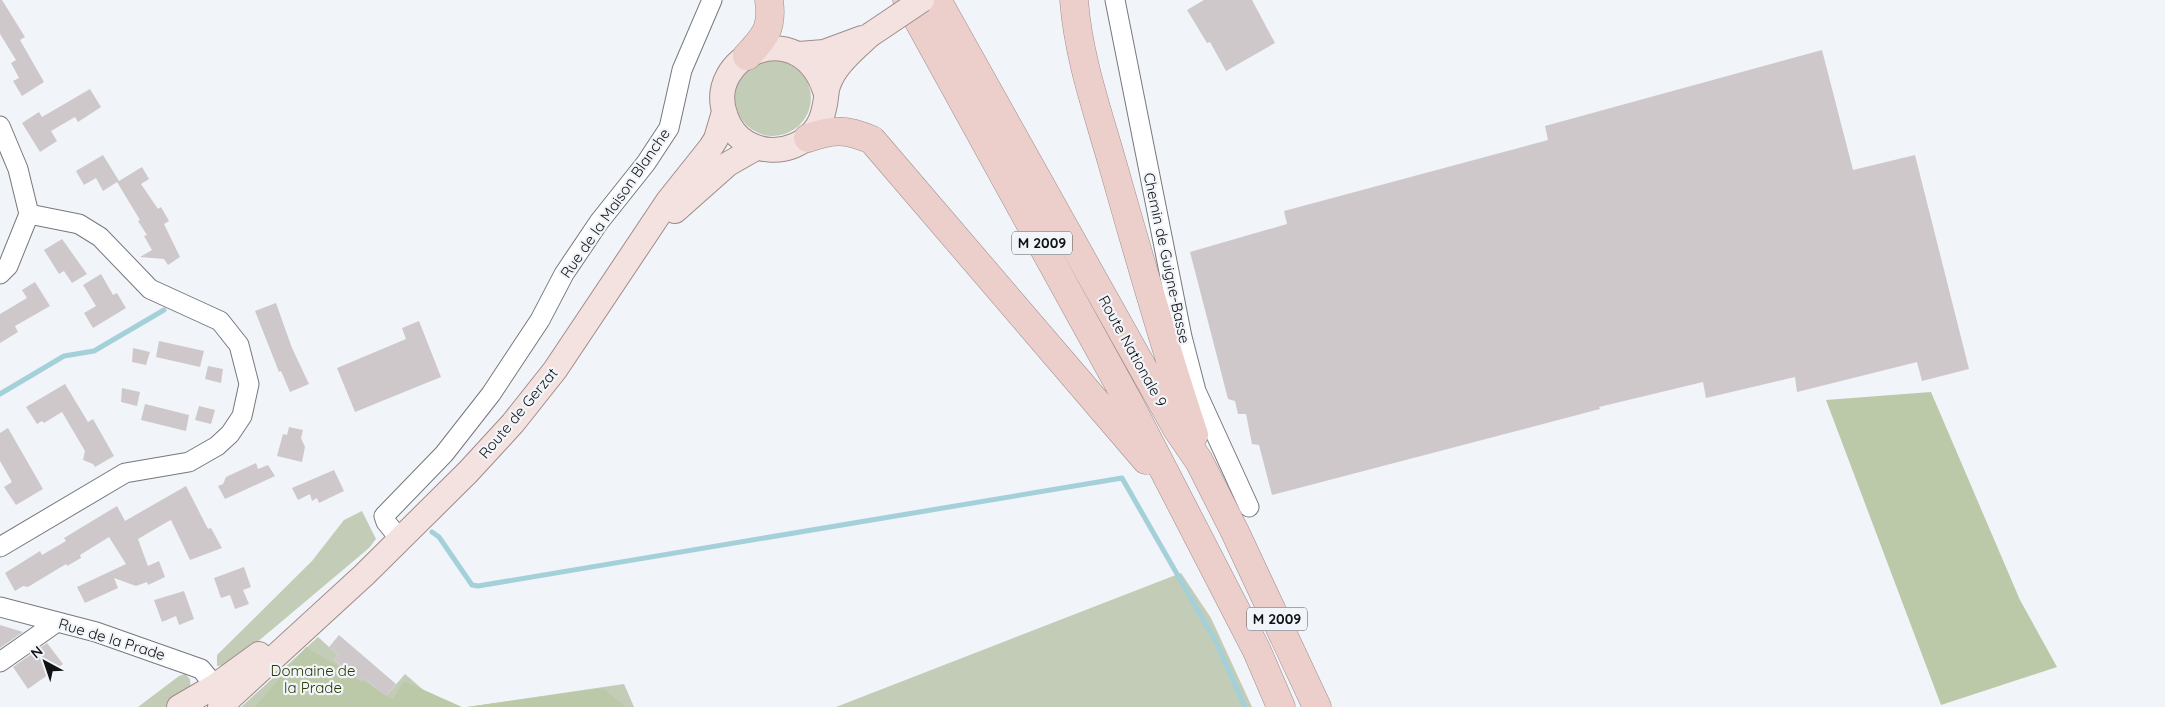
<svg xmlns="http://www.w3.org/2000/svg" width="2165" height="707" font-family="Quicksand,sans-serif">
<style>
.green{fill:#c3ccb6}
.forest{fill:#bcc9a8}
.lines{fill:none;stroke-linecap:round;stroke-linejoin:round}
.stream{stroke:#a4d0da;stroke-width:5}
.building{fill:#cfc8ca}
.minor-casing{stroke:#76787d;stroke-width:21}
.major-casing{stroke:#9f8c8b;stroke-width:26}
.highway-casing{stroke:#9f8c8b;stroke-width:29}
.minor{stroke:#fff;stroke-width:19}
.major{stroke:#f4e2e0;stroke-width:24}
.highway{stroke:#eccecb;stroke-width:28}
.major-bridge-casing{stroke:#9f8c8b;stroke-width:26;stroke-linecap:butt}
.major-bridge{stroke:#f4e2e0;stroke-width:24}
.labels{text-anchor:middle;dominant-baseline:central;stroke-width:4.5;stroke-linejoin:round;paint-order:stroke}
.shield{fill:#f1f4f9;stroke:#545658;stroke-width:1}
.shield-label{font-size:14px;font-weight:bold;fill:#111213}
.street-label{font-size:15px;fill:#111213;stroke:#f1f4f9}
.park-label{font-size:15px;fill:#293902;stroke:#f1f4f9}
</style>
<rect width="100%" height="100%" fill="#f1f4f9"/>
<path class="green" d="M735 98a38 38 0 1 1 76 0a38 38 0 1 1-76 0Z
M362 511 376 539 369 548 231 664 217 666V655L312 561 344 520Z
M1181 573 1211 618 1252 707H836Z
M318 637 338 655 334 660 360 682 364 678 386 696 405 674 443 707H241Z
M185 674 190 679 191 693 169 707H138L179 676Z
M624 684 634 707H467Z"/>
<path class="forest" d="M1931 392 2020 600 2057 667 1941 705 1826 400Z
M306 647 393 699 404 681 462 707H255Z
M603 688 626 707H467Z"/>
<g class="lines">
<path class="stream" d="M0 394 64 356 94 351 164 310
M432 532 439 537 472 585 478 586 1122 478 1216 642 1245 707"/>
</g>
<path class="building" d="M0 0H2L25 37 20 40 44 82 22 96 13 81 19 78 11 63 16 60 0 34Z
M1204 0H1252L1275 43 1226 71 1210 42 1207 43 1187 10Z
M1822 50 1853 170 1915 155 1969 369 1922 381 1917 362 1797 392 1795 377 1706 398 1703 382 1599 407 1600 409 1272 495 1259 445 1252 444 1246 414H1238L1235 401 1228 399 1190 252 1287 224 1284 211 1548 140 1545 126Z
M90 89 101 107 78 122 75 117 51 131 57 141 40 152 22 123 39 112 42 117Z
M103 155 119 181 142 167 149 179 141 184 158 209 161 207 169 221 164 224 180 257 168 265 164 259 140 257 152 250 144 236 147 235 138 221 140 220 117 182 103 191 96 178 84 185 76 171Z
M62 239 87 274 72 283 64 271 59 274 44 250Z
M101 274 113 295 117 293 126 308 93 328 84 313 96 306 83 285Z
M35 282 50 306 15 326 18 332 0 343V314L27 298 22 290Z
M276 303 292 348 309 384 290 392 281 371 279 372 255 311Z
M419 321 441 377 355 412 337 368 406 339 402 328Z
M159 341 204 351 200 367 156 357Z
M133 348 150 352 146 365 132 362Z
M208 366 223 369 221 383 205 379Z
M65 384 88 422 93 419 114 456 95 467 93 464 83 460 85 451 62 412 44 423 42 421 37 424 26 407Z
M122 388 140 392 137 406 121 402Z
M145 404 189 415 186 431 141 420Z
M199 406 215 410 211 424 195 420Z
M289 427 303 430 301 438 305 447 302 462 277 456 283 434 287 435Z
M8 428 43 489 16 505 4 487 12 482 0 461V433Z
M256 463 258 469 268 465 275 476 225 499 218 486 223 484 226 477Z
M334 470 344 491 319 503 317 498 312 501 310 494 298 500 292 488Z
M186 486 208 529 211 528 222 548 190 560 171 520 167 522 138 539 148 566 159 561 165 577 148 585 147 582 136 586 114 578 118 588 85 603 77 587 126 564 109 537 80 555 81 558 67 566 66 564 28 587 23 586 15 591 5 573 40 551 42 555 66 541 64 538 117 506 125 521Z
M244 567 251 587 243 590 249 604 235 609 230 595 221 598 214 578Z
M184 591 194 619 179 625 176 616 162 622 154 600Z
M0 625 23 632 0 648Z
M339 635 396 684 386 696 364 678 361 682 334 660 338 655 329 647Z
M47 643 63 664 28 689 13 667Z"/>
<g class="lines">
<g class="minor-casing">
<path id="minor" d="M1115 0 1182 337 1196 391 1249 507
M0 126 18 169 29 214 8 266 0 274
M399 538 386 522 384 516 444 454 491 394 540 320 564 274 599 222 646 163 669 128 682 70 712 0
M0 547 125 473 189 462 217 446 230 434 242 416 249 384 239 345 220 321 150 289 100 237 79 224 29 214
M0 607 96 632 184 663 201 669 215 686
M0 662 57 622"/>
</g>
<g class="major-casing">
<path id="major" d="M799 54 824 52 862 38
M825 91C800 12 702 56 726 117 730 128 737 137 747 143 778 160 817 144 824 109 828 93 824 90 834 73 842 59 858 46 870 35
M675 211 728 164 756 148
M179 707 215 686 259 654
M220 707 364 575 468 472 513 423 555 370 668 201 711 147 716 139 724 112"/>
</g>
<g class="highway-casing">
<path id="highway" d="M907 0 1128 401 1257 651 1281 707
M937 0 1177 429 1199 461 1235 532 1317 707
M1074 0C1078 55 1097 110 1112 162 1138 254 1164 345 1194 435
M747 56C765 37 773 28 769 0
M808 138C834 129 846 129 872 140L1146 460"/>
</g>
<use href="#minor" class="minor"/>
<use href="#major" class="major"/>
<use href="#highway" class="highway"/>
<g class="major-bridge-casing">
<path id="major-bridge" d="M870 35 922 0"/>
</g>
<use href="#major-bridge" class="major-bridge"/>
</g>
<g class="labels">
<g class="shield">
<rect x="1012" y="231.5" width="60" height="23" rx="4"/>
<rect x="1247" y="607.5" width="60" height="23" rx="4"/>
</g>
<g class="shield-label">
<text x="1042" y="243">M 2009</text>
<text x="1277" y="619">M 2009</text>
</g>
<g class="street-label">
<text transform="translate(615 203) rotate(-55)">Rue de la Maison Blanche</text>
<text transform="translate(1167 258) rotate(78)">Chemin de Guigne-Basse</text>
<text transform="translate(1133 351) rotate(61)">Route Nationale 9</text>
<text transform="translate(518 413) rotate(-50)">Route de Gerzat</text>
<text transform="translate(112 639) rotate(17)">Rue de la Prade</text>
</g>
<g class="park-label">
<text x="313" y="670">Domaine de<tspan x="313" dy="17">la Prade</tspan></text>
</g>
</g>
<g transform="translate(45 662) rotate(320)" stroke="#f1f4f9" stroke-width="4" paint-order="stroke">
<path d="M0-4L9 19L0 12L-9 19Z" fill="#111213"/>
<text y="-8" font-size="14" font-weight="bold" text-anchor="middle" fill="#111213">N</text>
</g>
</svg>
